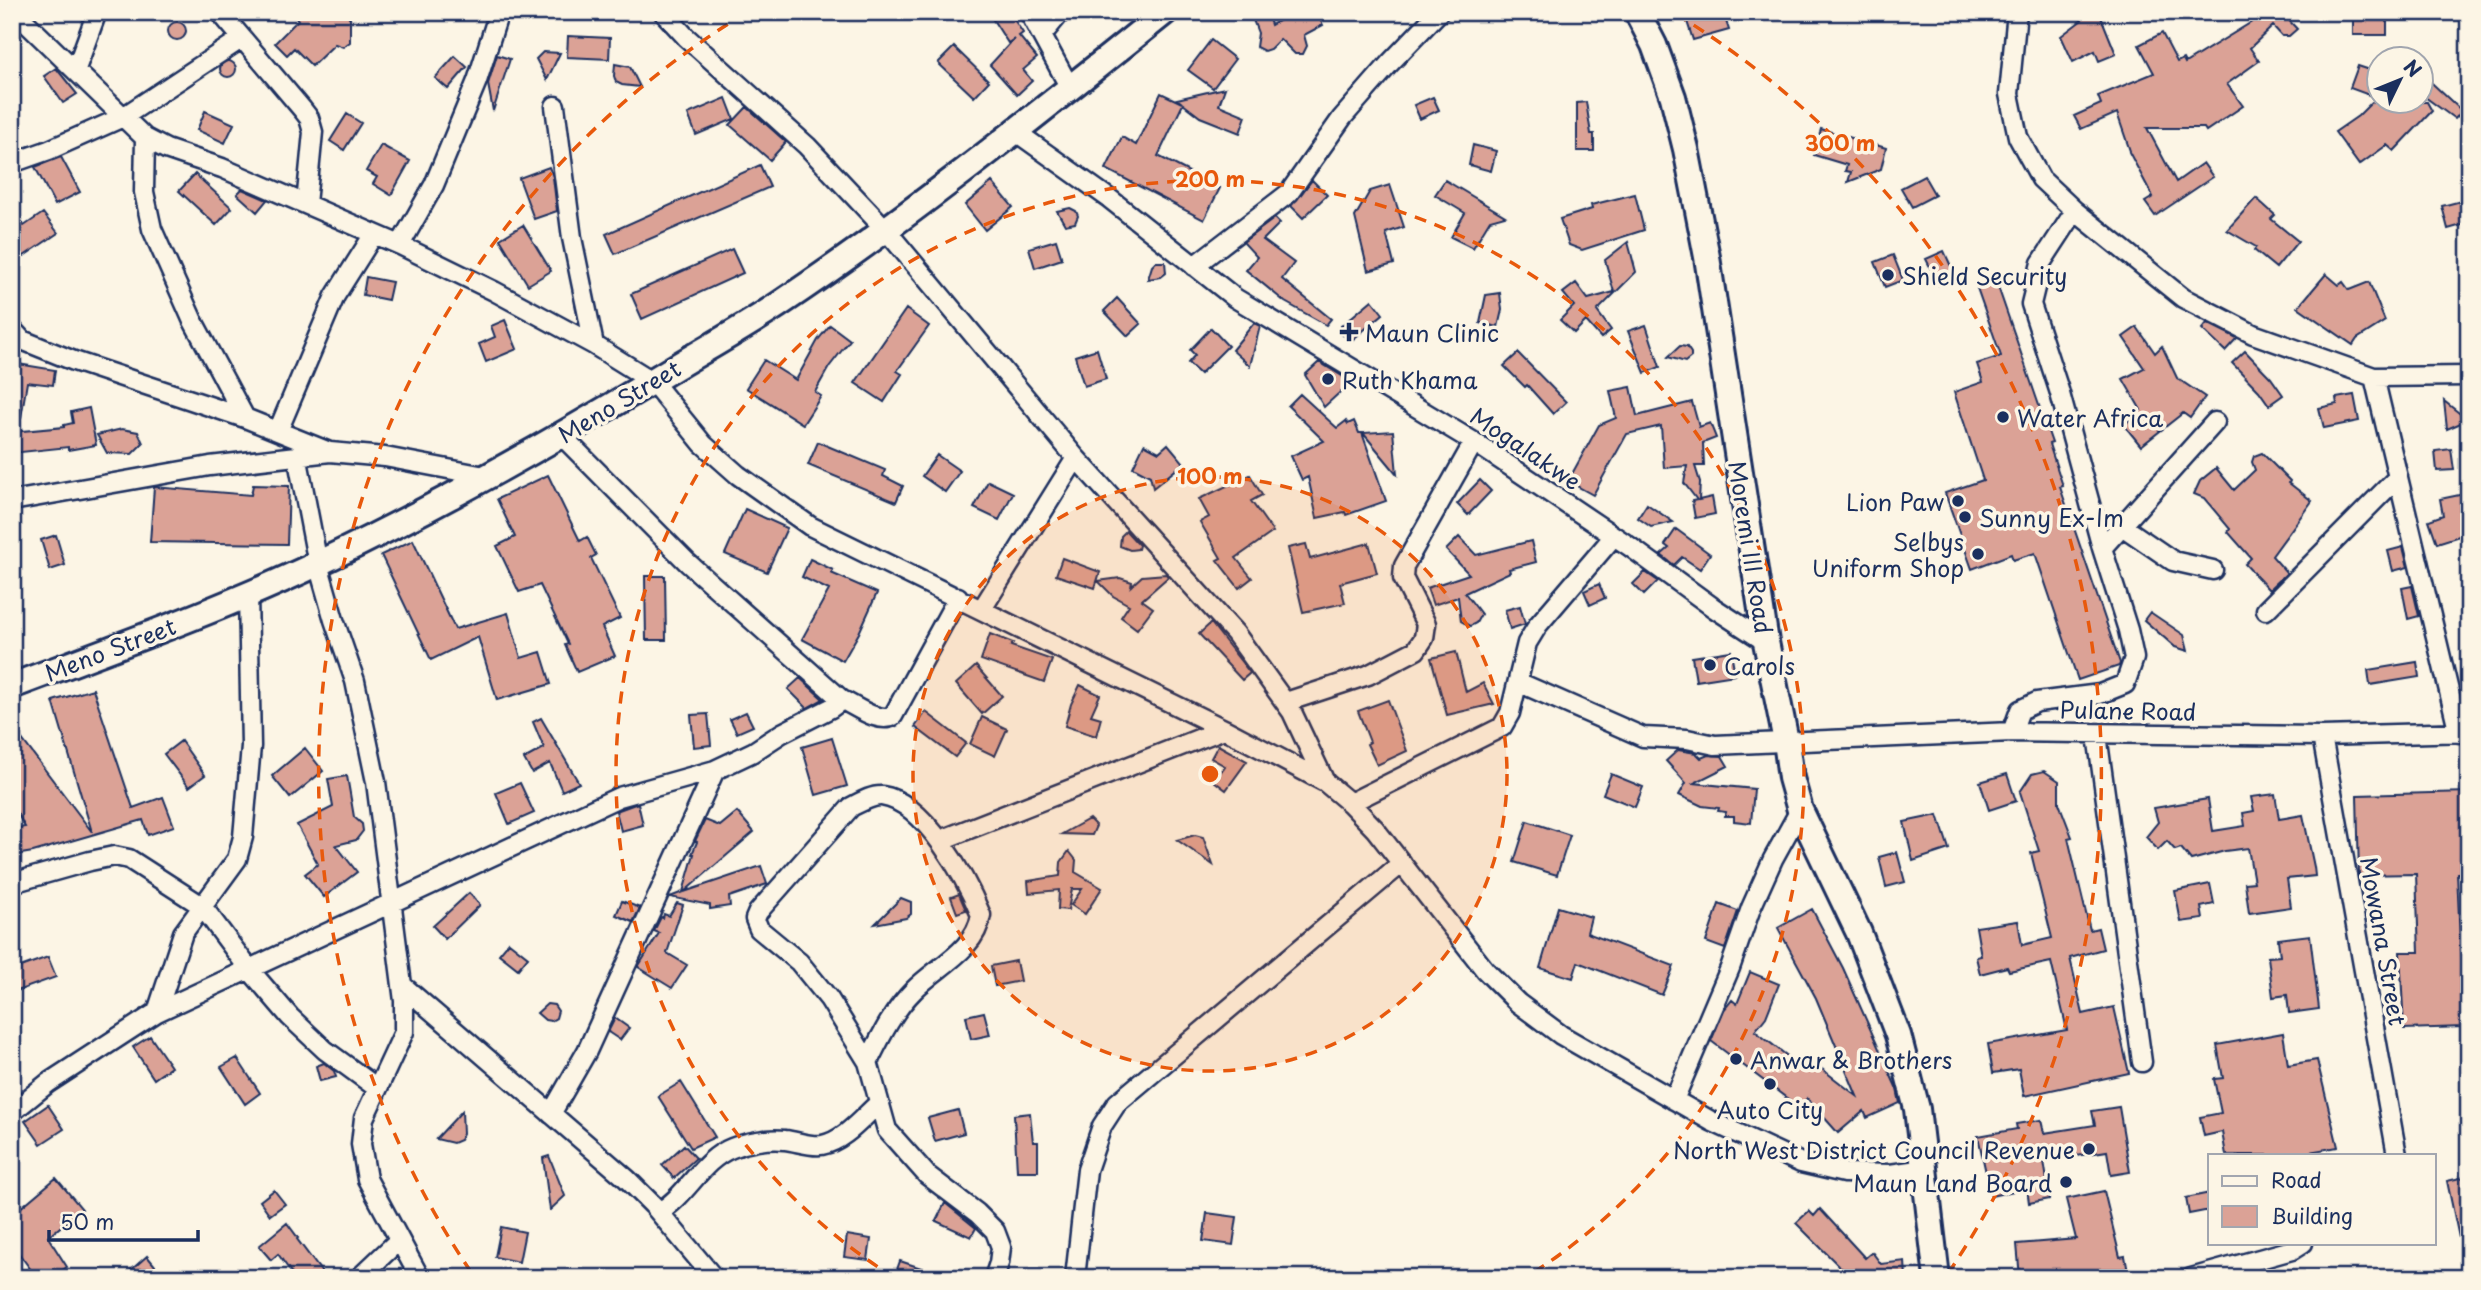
<svg xmlns="http://www.w3.org/2000/svg" width="2481" height="1290" font-family="'Playpen Sans',sans-serif">
<style>
.building{fill:#dba296;stroke:#1b2f5e;stroke-width:2}
.lines{fill:none;stroke-linecap:round;stroke-linejoin:round}
.street-casing{stroke:#1b2f5e;stroke-width:23}
.secondary-casing{stroke:#1b2f5e;stroke-width:30}
.street{stroke:#fcf5e5;stroke-width:18}
.secondary{stroke:#fcf5e5;stroke-width:24}
.ring{fill:none;stroke:#e8590c;stroke-width:3.5;stroke-dasharray:12 9}
.poi-dot{fill:#1b2f5e;stroke:#fcf5e5;stroke-width:2.5}
.labels{text-anchor:middle;dominant-baseline:central;stroke-width:7;stroke-linejoin:round;paint-order:stroke}
.poi-label{font-size:23px;fill:#1b2f5e;stroke:#fcf5e5;text-anchor:start}
.street-label{font-size:23px;fill:#1b2f5e;stroke:#fcf5e5}
.centre{fill:#e8590c;stroke:#fcf5e5;stroke-width:3.5}
.ring-label{font-size:21px;text-anchor:middle;font-weight:bold;fill:#e8590c;stroke:#fcf5e5;stroke-width:7;stroke-linejoin:round;paint-order:stroke}
</style>
<rect width="100%" height="100%" fill="#fcf5e5"/>
<filter id="ink" filterUnits="userSpaceOnUse"><feTurbulence type="fractalNoise" baseFrequency=".0143" numOctaves="2"/><feDisplacementMap in="SourceGraphic" scale="14" xChannelSelector="R" yChannelSelector="G"/><feConvolveMatrix kernelMatrix="1 2 1 2 8 2 1 2 1" color-interpolation-filters="sRGB"/></filter>
<g filter="url(#ink)">
<path class="building" d="M292 12H344L350 18V42L343 47 335 44 312 66 294 48 287 55 275 43 298 20Z
M988 12H1009L1023 33 1019 36 1037 58 1023 70 1032 81 1017 95 990 65 1014 39 1008 43Z
M1250 12H1267L1271 25 1294 12H1316L1323 25 1304 35 1307 46 1303 54H1295L1280 39 1270 49 1264 51 1256 47 1258 33Z
M1684 12H1723L1729 30 1693 40Z
M2078 12H2099L2116 54 2099 61 2095 51 2073 62 2061 36 2082 20Z
M2248 12H2287L2284 15 2297 29 2289 36H2282L2273 26 2250 48 2259 61 2227 84 2243 106 2206 131 2204 128H2147L2176 182 2203 163 2213 177 2155 216 2145 202 2153 197 2129 152 2130 151 2117 113 2081 129 2074 116 2101 104 2098 96 2154 73 2139 45 2162 33 2177 62 2183 59 2185 63 2255 20Z
M2353 19H2387V35H2353Z
M168 31a9 9 0 1 1 18 0a9 9 0 1 1-18 0Z
M568 36 610 38 609 59 567 57Z
M1211 40 1235 59 1213 88 1188 70Z
M954 47 989 81 974 97 938 63Z
M543 52 560 53 547 80 536 59Z
M497 55 510 59 493 111 488 84Z
M455 56 467 67 448 89 435 78Z
M220 69a8 8 0 1 1 16 0a8 8 0 1 1-16 0Z
M615 64 630 67 640 87 622 85 616 82 614 76Z
M2358 66 2376 72 2369 95 2350 88Z
M56 68 77 94 63 103 44 76Z
M2421 73 2462 111 2455 119 2421 94Z
M1225 88 1219 105 1246 116 1240 133 1200 117 1183 104 1158 156 1220 188 1204 220 1106 169 1122 137 1136 145 1161 93 1182 103 1177 99Z
M1433 97 1439 110 1420 119 1414 105Z
M726 98 734 119 696 135 688 114Z
M1586 102 1591 134H1594V151H1577V103Z
M2372 102H2427L2432 111 2394 151 2387 145 2359 165 2335 132 2358 116Z
M747 107 786 142 770 160 730 125Z
M205 111 234 124 225 143 197 130Z
M347 114 361 123 344 150 330 141Z
M1821 129 1886 148 1881 169 1848 182 1851 172 1845 171 1847 165 1814 155Z
M381 145 410 161 391 195 373 184 377 177 366 171Z
M1473 145 1496 151 1491 171 1469 165Z
M61 157 80 192 55 205 35 167Z
M760 165 770 187 615 254 606 234Z
M549 167 553 177 557 211 534 219 519 178Z
M195 174 232 208 216 225 179 191Z
M1924 176 1935 195 1912 207 1901 188Z
M1312 180 1327 195 1303 218 1291 206Z
M1445 180 1505 216 1490 220 1473 248 1451 237 1465 213 1435 195Z
M992 182 1013 207 985 230 965 205Z
M1390 185 1404 227 1386 233 1394 264 1368 271 1355 217 1370 191Z
M242 189 267 200 257 212 237 194Z
M1635 194 1644 230 1582 250 1569 245 1560 219 1592 209 1591 205Z
M2256 198 2275 215 2271 219 2298 241 2276 268 2254 250 2256 247 2227 230Z
M2469 199V223L2448 229 2442 206Z
M1070 208 1076 211 1078 216 1075 223 1065 225 1057 211Z
M12 210 24 226 43 213 58 233 12 264Z
M1275 218 1280 223 1263 240 1294 263 1282 279 1331 319 1326 325 1285 302 1246 270 1257 257 1243 242Z
M523 225 551 271 528 285 500 239Z
M1056 240 1062 259 1035 268 1029 248Z
M1628 242 1636 272 1597 311 1611 330 1601 338 1586 321 1574 333 1560 320 1574 306 1563 293 1576 283 1588 299 1614 292 1605 260Z
M732 249 743 273 642 319 631 294Z
M1944 251 1956 277 1939 285 1926 259Z
M1893 255 1903 280 1885 287 1875 262Z
M1156 262H1165L1166 273 1161 277 1148 279 1152 266Z
M2326 274 2339 285 2343 282 2349 290 2369 282 2385 321 2357 339 2353 345 2298 307Z
M366 277 392 282 388 300 363 295Z
M1995 278 2052 443 2049 444 2063 486 2060 487 2120 663 2119 666 2078 680 2035 553 2013 560 2011 554 1972 569 1945 493 1983 480 1954 392 1983 382 1977 364 2001 356 1976 285Z
M1500 293 1502 310 1498 327 1480 323 1486 295Z
M1117 298 1141 324 1128 336 1104 311Z
M1372 300 1383 314 1352 340 1341 334V326Z
M906 309 929 326 897 371 902 374 884 402 855 383Z
M505 320 517 349 486 362 479 344 495 337 491 326Z
M1254 323 1260 326 1250 366 1232 350Z
M2207 323 2237 338 2225 351 2202 329Z
M830 325 850 340 829 367 815 392 821 396 803 424 746 388 764 360 796 380 818 340Z
M1646 325 1660 367 1645 373 1628 331Z
M2137 327 2155 353 2162 346 2177 378 2205 397 2190 418 2183 413 2141 446 2124 425 2141 410 2123 379 2144 368 2123 337Z
M1211 328 1228 346 1200 374 1188 363 1195 355 1190 350Z
M1680 346 1687 347 1691 353V357L1685 362 1668 357Z
M1097 349 1106 379 1084 386 1075 356Z
M2245 351 2271 378 2283 395 2269 405 2259 391 2232 363Z
M1518 353 1566 402 1553 414 1527 385 1525 387 1504 366Z
M1319 362 1342 376 1349 384 1324 407 1305 375Z
M12 363 55 370 53 385 27 382 21 418 12 417Z
M1631 387 1637 416 1692 402 1699 427 1710 423 1716 438 1703 443 1704 466H1695L1700 482 1699 500 1712 497 1715 514 1695 518 1692 501 1697 500 1684 483 1687 466 1664 468 1661 426 1627 434 1593 495 1568 481 1599 425 1616 418 1610 391Z
M1300 394 1337 428 1346 421 1348 424 1354 421 1359 433H1362L1386 501 1346 515 1345 512 1317 518 1308 477 1302 480 1291 456 1324 441 1288 406Z
M2354 395 2359 421 2324 428 2319 408 2337 404 2336 398Z
M2444 401 2468 420 2447 429Z
M89 408 96 445 68 450V447L12 453V432L64 427V425L73 423 71 412Z
M122 429 138 432 143 443 132 454 107 453 97 435Z
M1393 431 1397 474 1363 433Z
M818 442 885 470 883 476 903 486 896 502 808 465Z
M1144 444 1159 452 1168 444 1184 463 1153 488 1150 476 1133 467Z
M2451 449 2454 470 2437 471 2435 451Z
M2262 453 2290 481 2289 483 2312 501 2272 556 2287 573 2269 590 2245 564 2251 558 2228 532 2230 529 2204 498 2194 494 2200 481 2216 468 2234 490 2255 470 2252 462 2254 456Z
M937 455 960 471 945 492 922 476Z
M548 475 580 541 587 537 596 555 591 558 620 618 602 627 615 656 577 672 565 645 568 644 540 585 519 592 497 546 515 537 497 499Z
M1250 475 1262 495 1251 501 1273 532 1236 558 1252 578 1239 588 1217 560 1221 558 1200 522 1209 517 1199 499Z
M1480 480 1491 491 1468 515 1457 504Z
M988 481 1013 493 999 520 974 508Z
M253 485 289 486 287 544 150 542 154 487 251 495Z
M2469 493V533L2437 543 2429 520 2443 515 2440 499Z
M1647 504 1673 522 1651 527 1638 518Z
M745 509 787 528 767 572 725 554Z
M1676 529 1710 554 1700 569 1682 557 1674 565 1661 555 1669 548 1665 545Z
M1126 531 1139 545 1138 549 1130 550 1120 546 1121 536Z
M56 535 65 565 50 570 41 540Z
M1459 537 1476 555 1531 541 1536 562 1509 569 1510 572 1465 593 1481 614 1476 623 1470 626 1461 621 1458 597 1433 605 1427 588 1469 574 1446 550Z
M413 540 455 629 508 613 521 658 541 652 551 684 497 700 478 637 431 660 381 555Z
M1369 543 1377 573 1340 583 1345 603 1303 612 1288 548 1306 544 1310 559Z
M2403 547 2408 567 2393 571 2388 551Z
M1062 558 1100 572 1095 588 1056 575Z
M810 559 833 570 831 573 877 593 859 633 843 661 802 639 829 590 802 577Z
M1645 572 1658 581 1644 595 1633 584Z
M1166 574 1168 577 1142 600 1153 608 1137 629 1121 617 1129 605 1113 596 1098 581 1120 578 1132 582 1131 586 1142 576Z
M645 576H665L666 640H646Z
M1599 584 1605 598 1590 605 1584 591Z
M2412 586 2419 616 2408 619 2402 588Z
M1520 606 1525 624 1510 629 1505 610Z
M2150 612 2184 635 2188 651 2175 647 2144 620Z
M1211 623 1250 673 1242 680 1199 634Z
M990 634 1013 643 1011 646 1052 660 1044 682 981 660Z
M1731 651 1735 675 1696 681 1692 657Z
M1456 652 1466 692 1483 683 1494 704 1447 715 1431 658Z
M2417 662 2419 677 2370 685 2368 670Z
M976 666 1002 696 982 714 956 684Z
M800 678 823 699 807 708 788 689Z
M1080 685 1100 695 1091 715 1101 718 1096 736 1065 726 1071 704Z
M93 689 133 808 163 797 174 826 148 835 143 820 33 852 15 855 12 829 25 827 12 804V726L92 832 53 701Z
M1388 700 1407 751 1377 765 1367 744 1370 742 1358 711Z
M746 712 753 726 737 733 730 719Z
M926 712 966 743 955 757 915 727Z
M708 714 711 745 694 747 691 715Z
M982 717 1007 729 995 756 970 744Z
M541 718 579 783 562 791 550 763 532 773 524 759 544 748 533 722Z
M832 738 847 786 816 795 802 747Z
M181 741 205 775 189 787 164 754Z
M1218 745 1247 761 1226 790 1214 781 1225 766 1211 758Z
M305 748 323 771 290 798 272 776Z
M1678 750 1696 753 1701 758 1708 755 1722 756 1728 766 1694 783 1754 789 1751 823 1734 821V816H1725L1726 812 1718 811 1719 808 1702 806 1679 795 1686 783 1666 761Z
M2044 771 2059 781V803L2072 837 2068 838 2090 930 2098 928 2103 949 2070 958 2083 1014 2114 1007 2129 1073 2024 1096 2019 1069 1993 1073 1988 1044 2067 1030 2051 962 2009 971 2007 967 1980 974 1976 957 1981 956 1976 927 2018 921 2022 945 2052 938 2031 853 2039 851 2020 792 2032 774Z
M1611 774 1643 787 1635 807 1603 794Z
M2007 774 2016 801 1989 810 1980 782Z
M347 776 354 817 362 824 363 831 356 840 336 845 357 872 324 897 305 874 318 864 297 825 333 807 328 779Z
M520 783 534 813 509 824 496 793Z
M2469 792V873H2457L2464 1027 2404 1029 2400 952H2419L2416 874 2359 875 2357 795Z
M2275 794 2279 819 2303 815 2314 867 2315 876 2287 879 2291 907 2249 913 2245 883 2254 882 2248 848 2225 851 2191 860 2181 848 2175 850 2167 841 2158 850 2146 837 2158 822 2154 808 2208 799 2213 831 2245 826 2243 813 2254 811 2251 797Z
M638 803 643 825 621 831 616 811Z
M737 812 754 832 684 892 761 866 767 884 729 897 730 906 710 909V905L670 897 683 892 694 854H692L697 842 695 841 705 820 720 826Z
M1938 815 1949 849 1913 861 1904 822Z
M1089 819 1096 826 1092 835 1062 834Z
M1527 821 1570 835 1557 875 1514 862Z
M1195 835 1203 837 1213 865 1177 840Z
M1069 851 1076 860 1075 872 1102 888 1085 914 1071 905 1082 889H1072L1068 910 1058 909 1059 890 1029 893 1028 881 1060 876 1061 862Z
M1897 852 1905 882 1886 887 1879 857Z
M2210 884 2214 904 2201 907 2203 919 2181 922 2175 891Z
M469 893 480 905 445 939 433 926Z
M959 894 966 910 957 913 951 897Z
M901 898 911 902V914L906 918 875 924Z
M622 901 640 908 633 922 616 915Z
M677 903 683 905 667 953 687 965 672 988 638 967 659 933 654 931 661 917 663 918 664 914 669 916Z
M1719 904 1738 911 1725 949 1706 942Z
M1558 907 1591 917 1587 933 1674 966 1662 995 1578 962 1573 978 1540 968Z
M1812 909 1843 968 1897 1089 1900 1103 1867 1118 1864 1111 1838 1133 1807 1098 1800 1108 1711 1041 1724 1010 1732 1000 1737 1004 1750 972 1779 984 1766 1017 1755 1031 1799 1065 1805 1056 1857 1096 1816 998 1778 928Z
M2310 935 2319 1009 2289 1013 2287 995 2273 997 2268 957 2280 956 2278 939Z
M509 942 528 957 518 969 499 954Z
M48 957 56 977 17 991 12 978V970Z
M1016 961 1020 981 995 986 991 966Z
M547 1004 554 1005 558 1011 556 1018 551 1021 545 1020 537 1013Z
M984 1012 990 1035 971 1039 966 1016Z
M615 1018 629 1028 620 1040 608 1032Z
M2283 1033 2288 1065 2317 1060 2338 1147 2292 1155H2226L2222 1132 2204 1136 2200 1117 2221 1113 2214 1079 2223 1078 2217 1045Z
M150 1036 171 1067 154 1079 133 1047Z
M237 1058 260 1093 245 1104 221 1067Z
M324 1063 334 1071 336 1077 320 1081 316 1066Z
M681 1082 715 1137 691 1148 658 1096Z
M48 1105 64 1129 41 1144 25 1121Z
M2119 1107 2130 1172 2111 1175 2107 1151 2044 1161 2050 1199 2029 1203 2027 1188 1991 1196 1978 1136 2017 1129 2016 1124 2041 1120 2044 1133 2095 1125 2092 1111Z
M958 1110 964 1133 935 1141 928 1118Z
M462 1111 463 1134 460 1140 453 1143 436 1139Z
M1030 1113 1033 1142H1038V1171H1017L1014 1115Z
M684 1145 696 1158 674 1178 662 1165Z
M549 1156 565 1196 550 1210 543 1158Z
M2469 1176V1251L2462 1252 2447 1181Z
M56 1178 82 1209 48 1237 67 1267 51 1278H37L12 1244V1215Z
M274 1190 285 1204 270 1215 260 1201Z
M2104 1191 2120 1257 2125 1256 2128 1272 2100 1278H2020L2017 1244 2076 1239 2066 1199Z
M2210 1193V1210L2189 1214 2186 1198Z
M945 1203 976 1228 971 1237 936 1221Z
M1820 1209 1865 1258 1872 1252 1881 1264 1905 1261 1906 1278H1851L1796 1223 1809 1211 1814 1216Z
M1207 1213 1237 1217 1233 1245 1203 1241Z
M287 1223 298 1238 297 1239 326 1278H295L278 1254 271 1260 259 1246Z
M501 1227 525 1232 519 1262 495 1257Z
M847 1235 871 1239 868 1260 844 1257Z
M147 1256 165 1278H122Z
M900 1261 942 1275 941 1278H894Z"/>
<g class="lines">
<g class="street-casing">
<path id="street" d="M15 12 145 138 166 149 222 168 400 245 494 291 594 345 652 381 703 444 738 475 810 526 1224 729 1325 782 1350 803 1375 829 1485 970 1518 1003 1561 1035 1711 1121 1801 1163 1844 1173 1890 1174 1925 1169
M220 12 302 109 309 118 313 132 306 204
M663 12 686 37 807 146 886 230 1076 458 1235 633 1292 712 1325 782
M1029 12 1070 88
M2017 12 2009 94 2018 137 2041 179 2075 211 2183 298 2253 334 2374 377 2469 376
M1042 35 1061 12
M76 69 97 12
M555 106 572 238 594 345
M1016 132 1110 199 1235 298 1474 442 1629 546 1714 608 1766 642
M145 138 144 192 152 229 192 319 245 418
M12 163 49 150 123 117 241 39
M400 245 434 185 477 81 499 12
M1194 266 1289 193 1342 118 1390 63 1439 12
M12 329 22 340 74 361 245 418 327 451
M2374 377 2459 733
M278 431 335 296 374 234
M562 436 688 563 842 700C856 706 878 724 893 716L958 597
M297 455 318 564 334 620 355 681 376 782 404 1001V1032L364 1118 361 1144 367 1179 420 1278
M12 501 210 466 330 452 385 457 490 477
M2122 526 2173 561 2213 570
M2102 548 2215 422
M982 609 1076 458
M2266 610 2398 477
M1518 682 1643 737 1687 739 1715 745 2012 732 2322 736 2469 732
M1286 702 1368 675 1416 650 1424 638 1426 624 1403 578 1404 566 1474 442
M2012 732 2020 710 2037 702 2100 694 2125 684 2134 658 2128 630 2102 548 2059 390 2031 304 2041 263 2075 211
M2097 735 2142 1062
M2322 736 2397 1155
M1350 803 1502 727 1510 713 1527 643 1538 625 1614 536
M941 840 1224 729
M12 883 90 861 114 856 129 859 202 906 249 969 290 1017 325 1050 377 1088
M402 985 627 1179 653 1205 714 1278
M157 1012 183 933 237 859 243 837 251 746 248 593
M868 1062C881 1036 893 1011 914 990 936 967 976 950 981 915 966 879 925 802 882 796 872 795 859 803 851 807L758 912 755 919 759 929 799 962 829 999 868 1062 887 1130 927 1175 977 1213 995 1231 1001 1247 999 1263 994 1278
M1674 1100 1730 968 1751 908 1773 859 1800 810
M12 1112 48 1083 157 1012 619 797 715 770 753 752 782 733 831 708 842 700
M551 1114 587 1051 715 770
M659 1212C687 1196 701 1160 732 1148 747 1142 768 1138 785 1140 796 1141 811 1147 822 1145 844 1141 862 1118 878 1104
M359 1278 399 1240
M1075 1278 1087 1170 1102 1126 1117 1103 1402 863
M2191 1278 2292 1250 2303 1243"/>
</g>
<g class="secondary-casing">
<path id="secondary" d="M1637 12 1654 45 1673 97 1686 149 1707 257 1766 642 1786 741 1791 778 1800 810 1859 933 1898 1035 1917 1109 1937 1278
M12 686C115 647 220 610 319 563 433 509 543 447 651 382 693 356 737 332 778 305 913 215 1039 113 1165 12"/>
</g>
<use href="#street" class="street"/>
<use href="#secondary" class="secondary"/>
</g>
</g>
<circle cx="1210" cy="774" r="297" fill="#e8590c" fill-opacity=".12"/>
<g class="ring">
<circle cx="1210" cy="774" r="297"/>
<path d="M895 1278A594 594 0 1 1 1525 1278"/>
<path d="M471 1272A891 891 0 0 1 744 14M1676 14A891 891 0 0 1 1949 1272"/>
</g>
<g class="poi-dot">
<circle cx="1888" cy="275" r="7"/>
<path d="M1345.5 321.5h7v7h7v7h-7v7h-7v-7h-7v-7h7z"/>
<circle cx="1328" cy="379" r="7"/>
<circle cx="2003" cy="417" r="7"/>
<circle cx="1958" cy="501" r="7"/>
<circle cx="1965" cy="517" r="7"/>
<circle cx="1978" cy="554" r="7"/>
<circle cx="1710" cy="665" r="7"/>
<circle cx="1736" cy="1059" r="7"/>
<circle cx="1770" cy="1084" r="7"/>
<circle cx="2089" cy="1149" r="7"/>
<circle cx="2066" cy="1182" r="7"/>
</g>
<g class="labels">
<g class="poi-label">
<text x="1902" y="275">Shield Security</text>
<text x="1365" y="332">Maun Clinic</text>
<text x="1342" y="379">Ruth Khama</text>
<text x="2017" y="417">Water Africa</text>
<text x="1944" y="501" text-anchor="end">Lion Paw</text>
<text x="1979" y="517">Sunny Ex-Im</text>
<text x="1964" y="541" text-anchor="end">Selbys<tspan x="1964" dy="26">Uniform Shop</tspan></text>
<text x="1724" y="665">Carols</text>
<text x="1750" y="1059">Anwar &amp; Brothers</text>
<text x="1770" y="1109" text-anchor="middle">Auto City</text>
<text x="2075" y="1149" text-anchor="end">North West District Council Revenue</text>
<text x="2052" y="1182" text-anchor="end">Maun Land Board</text>
</g>
<g class="street-label">
<text transform="translate(619 401) rotate(-31)">Meno Street</text>
<text transform="translate(1526 448) rotate(34)">Mogalakwe</text>
<text transform="translate(1751 547) rotate(81)">Moremi III Road</text>
<text transform="translate(110 649) rotate(-21)">Meno Street</text>
<text transform="translate(2128 710) rotate(1)">Pulane Road</text>
<text transform="translate(2384 941) rotate(80)">Mowana Street</text>
</g>
</g>
<circle cx="1210" cy="774" r="10" class="centre"/>
<g class="ring-label">
<text x="1840" y="151">300 m</text>
<text x="1210" y="187">200 m</text>
<text x="1210" y="484">100 m</text>
</g>
<rect width="2481" height="1290" fill="none" stroke="#fcf5e5" stroke-width="42"/>
<rect x="21" y="21" width="2439" height="1248" fill="none" stroke="#1b2f5e" stroke-width="2.5" filter="url(#ink)"/>
<rect x="2208" y="1154" width="228" height="91" fill="#fcf5e5" stroke="#a2a6af" stroke-width="2"/>
<rect x="2222" y="1176" width="35" height="10" fill="#fcf5e5" stroke="#a2a6af" stroke-width="2"/>
<text x="2271" y="1188" font-size="21" fill="#1b2f5e">Road</text>
<rect x="2222" y="1206" width="35" height="21" fill="#dba296" stroke="#a2a6af" stroke-width="2"/>
<text x="2271" y="1224" font-size="21" fill="#1b2f5e">Building</text>
<g transform="translate(2400 80) rotate(47)"><circle r="33" fill="#fcf5e5" stroke="#a2a6af" stroke-width="2"/>
<path d="M0-5L12 26L0 18L-12 26Z" fill="#1b2f5e"/>
<text y="-10" font-size="19" font-weight="bold" text-anchor="middle" fill="#1b2f5e">N</text>
</g>
<path d="M49 1230v10h149v-10" fill="none" stroke="#1b2f5e" stroke-width="3.5"/>
<text x="60" y="1230" font-size="21" fill="#1b2f5e" stroke="#fcf5e5" stroke-width="5" paint-order="stroke">50 m</text>
</svg>
